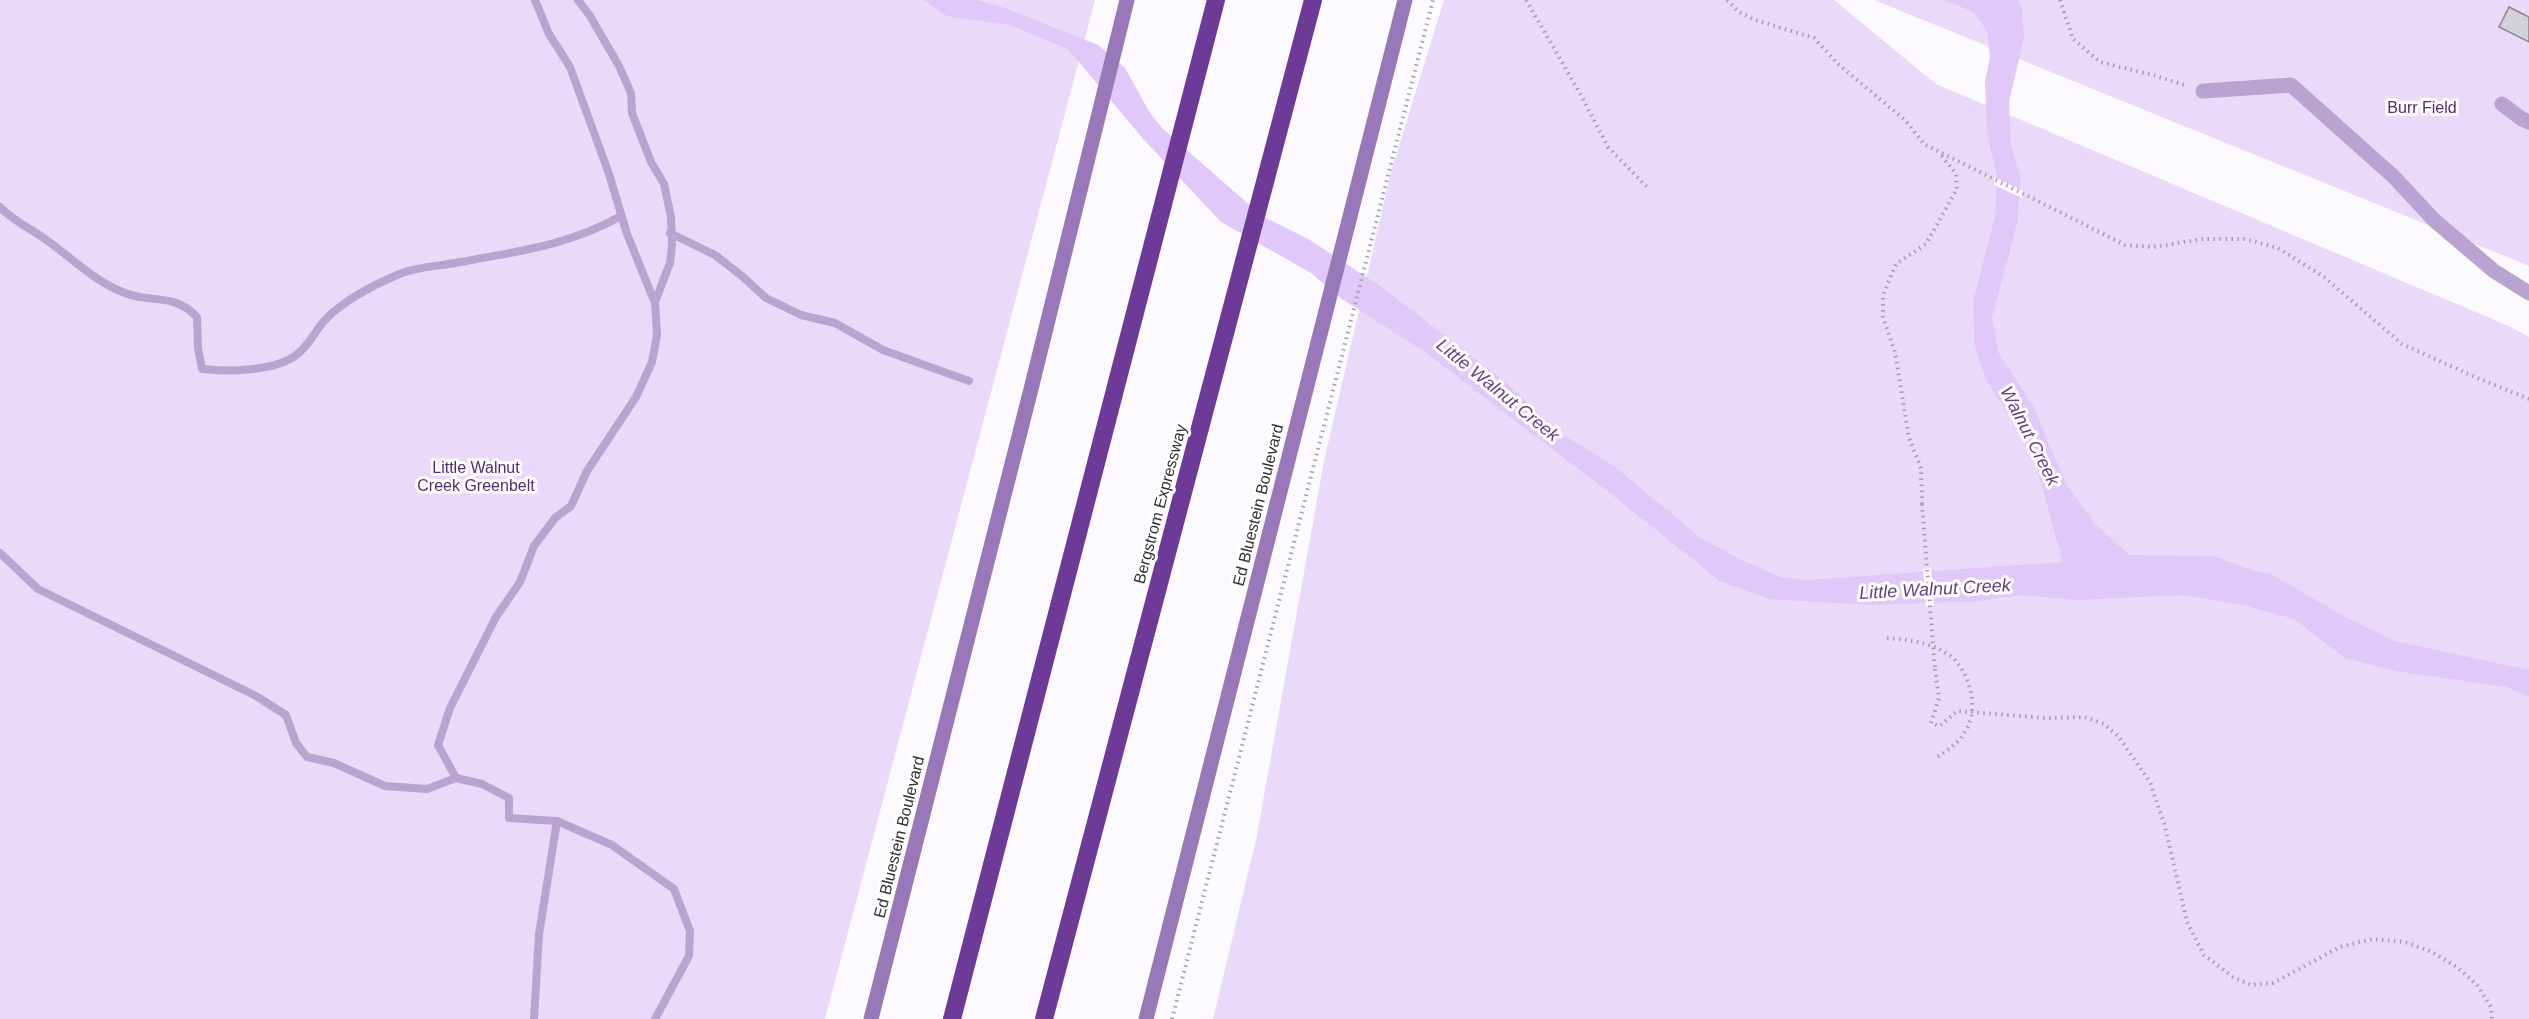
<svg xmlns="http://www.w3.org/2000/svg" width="2529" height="1019" font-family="Arial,sans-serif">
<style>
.green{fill:#e8daf8}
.water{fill:#e0c8f9}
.pier{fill:#fcfafe}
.building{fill:#d5d1d9;stroke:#88848c;stroke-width:1.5}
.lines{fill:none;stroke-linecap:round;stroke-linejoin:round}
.path{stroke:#a3a1a5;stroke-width:4;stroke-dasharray:1.5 4.5;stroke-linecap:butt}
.service{stroke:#b9a3d0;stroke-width:8}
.minor{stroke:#b9a3d0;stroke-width:15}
.secondary{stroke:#9878b9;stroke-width:15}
.motorway{stroke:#6d3b97;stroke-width:18}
.path-bridge{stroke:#a3a1a5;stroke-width:4;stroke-dasharray:1.5 4.5;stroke-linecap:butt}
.labels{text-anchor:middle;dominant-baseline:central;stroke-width:6;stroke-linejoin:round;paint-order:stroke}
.park-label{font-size:16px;fill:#512b71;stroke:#fff}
.street-label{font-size:16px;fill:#2f2e31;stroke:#fff}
.water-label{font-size:18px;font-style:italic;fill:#653f86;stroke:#fff}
</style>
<rect width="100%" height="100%" fill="#fcfafe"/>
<path class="green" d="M0 0H1095L825 1019H0Z
M1444 0H1834L1936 84 2511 327 2529 337V1019H1213L1256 840 1324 461 1391 172Z
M1874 0H2529V266Z"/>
<path class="water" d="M924 0H977L1005 8 1098 45 1125 68 1150 113 1163 129 1262 216 1310 240 1380 286 1508 384 1557 431 1614 466 1702 539 1742 560 1780 577 1807 580 2063 562 2032 451 1986 380 1975 347 1973 301 1995 217 1997 176 1987 132 1985 81 1990 57 1987 31 1973 12 1945 0H2018L2022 8 2024 38 2009 102 2011 145 2021 180 2017 223 1992 318 1999 354 2033 406 2066 484 2094 523 2129 555 2213 556 2251 570 2271 574 2347 618 2394 641 2529 670V697L2507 687 2396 671 2345 658 2294 619 2247 606 2185 595 2076 600 2021 595 1978 601 1871 605 1769 599 1720 581 1606 490 1425 352 1342 299 1311 273 1221 222 1145 141 1068 49 1010 25 947 16Z"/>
<path class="pier" d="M1994 177 2023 191 2022 198 1994 185Z
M1931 568 1934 606H1926L1923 569Z"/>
<path class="building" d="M2509 7 2529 17V42L2499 27Z"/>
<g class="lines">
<path class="path" d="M1526 0 1582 97 1608 147 1649 189
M1727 0 1739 12 1755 20 1814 38 1838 64 1906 121 1924 144 2125 245 2153 247 2203 239H2245L2278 248 2324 277 2402 344 2475 377 2529 399
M2060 0 2073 39 2100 62 2153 75 2188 86
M1922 504 1921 468 1909 438 1895 352 1883 317V295L1896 264 1926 244 1957 189 1956 174 1941 155
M1887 638C1909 640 1931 642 1949 655 1957 660 1965 673 1968 682 1980 718 1966 741 1935 758
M1935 669 1939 698 1931 723 1940 726 1957 711 2046 718 2085 717 2104 724 2118 736 2150 782 2165 826 2187 922 2204 955 2233 977 2251 985 2273 983 2340 947 2372 939 2405 942 2432 952 2457 967 2477 985 2491 1007 2492 1019
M1172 1019 1433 0"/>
<path class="service" d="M578 0 590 16 619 66 631 93 632 113 651 162 664 184 671 217 672 245 670 263 655 302
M0 207C13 221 30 228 45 239 71 257 95 282 125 293 152 304 173 292 197 317L198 348 202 369C227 372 270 371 292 358 307 349 313 334 324 321 342 301 377 283 402 273 418 267 438 266 455 263 514 252 568 246 621 216
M670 233 715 255 742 276 766 298 801 315 835 323 883 350 969 381
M0 553 38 589 256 696 286 715 296 743 307 757 334 763 385 786 427 789 456 778
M557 821 612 845 674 889 690 931 689 956 655 1019
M534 1019 539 934 557 821 509 818V798L482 784 456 778 438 745 450 708 496 617 520 582 534 546 555 518 571 506 587 471 636 397 652 362 657 335 655 303 627 234 609 174 570 67 549 34 535 0"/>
<path class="minor" d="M2203 91 2291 85 2394 177 2434 220 2494 271 2529 293
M2502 104 2522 119 2529 122"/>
<path class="secondary" d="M871 1019 1031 389 1127 0
M1146 1019 1405 0"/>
<path class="motorway" d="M952 1019 1216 0
M1044 1019 1313 0"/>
<path class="path-bridge" d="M1922 504 1935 669"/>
</g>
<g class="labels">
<g class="park-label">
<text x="2422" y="107">Burr Field</text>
<text x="476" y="467">Little Walnut<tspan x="476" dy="18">Creek Greenbelt</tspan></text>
</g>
<g class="street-label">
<text transform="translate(1160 504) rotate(-75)">Bergstrom Expressway</text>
<text transform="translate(1258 505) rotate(-76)">Ed Bluestein Boulevard</text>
<text transform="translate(899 837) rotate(-76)">Ed Bluestein Boulevard</text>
</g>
<g class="water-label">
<text transform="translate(1498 390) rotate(39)">Little Walnut Creek</text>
<text transform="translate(2030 436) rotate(63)">Walnut Creek</text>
<text transform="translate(1935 589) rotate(-3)">Little Walnut Creek</text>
</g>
</g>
</svg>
